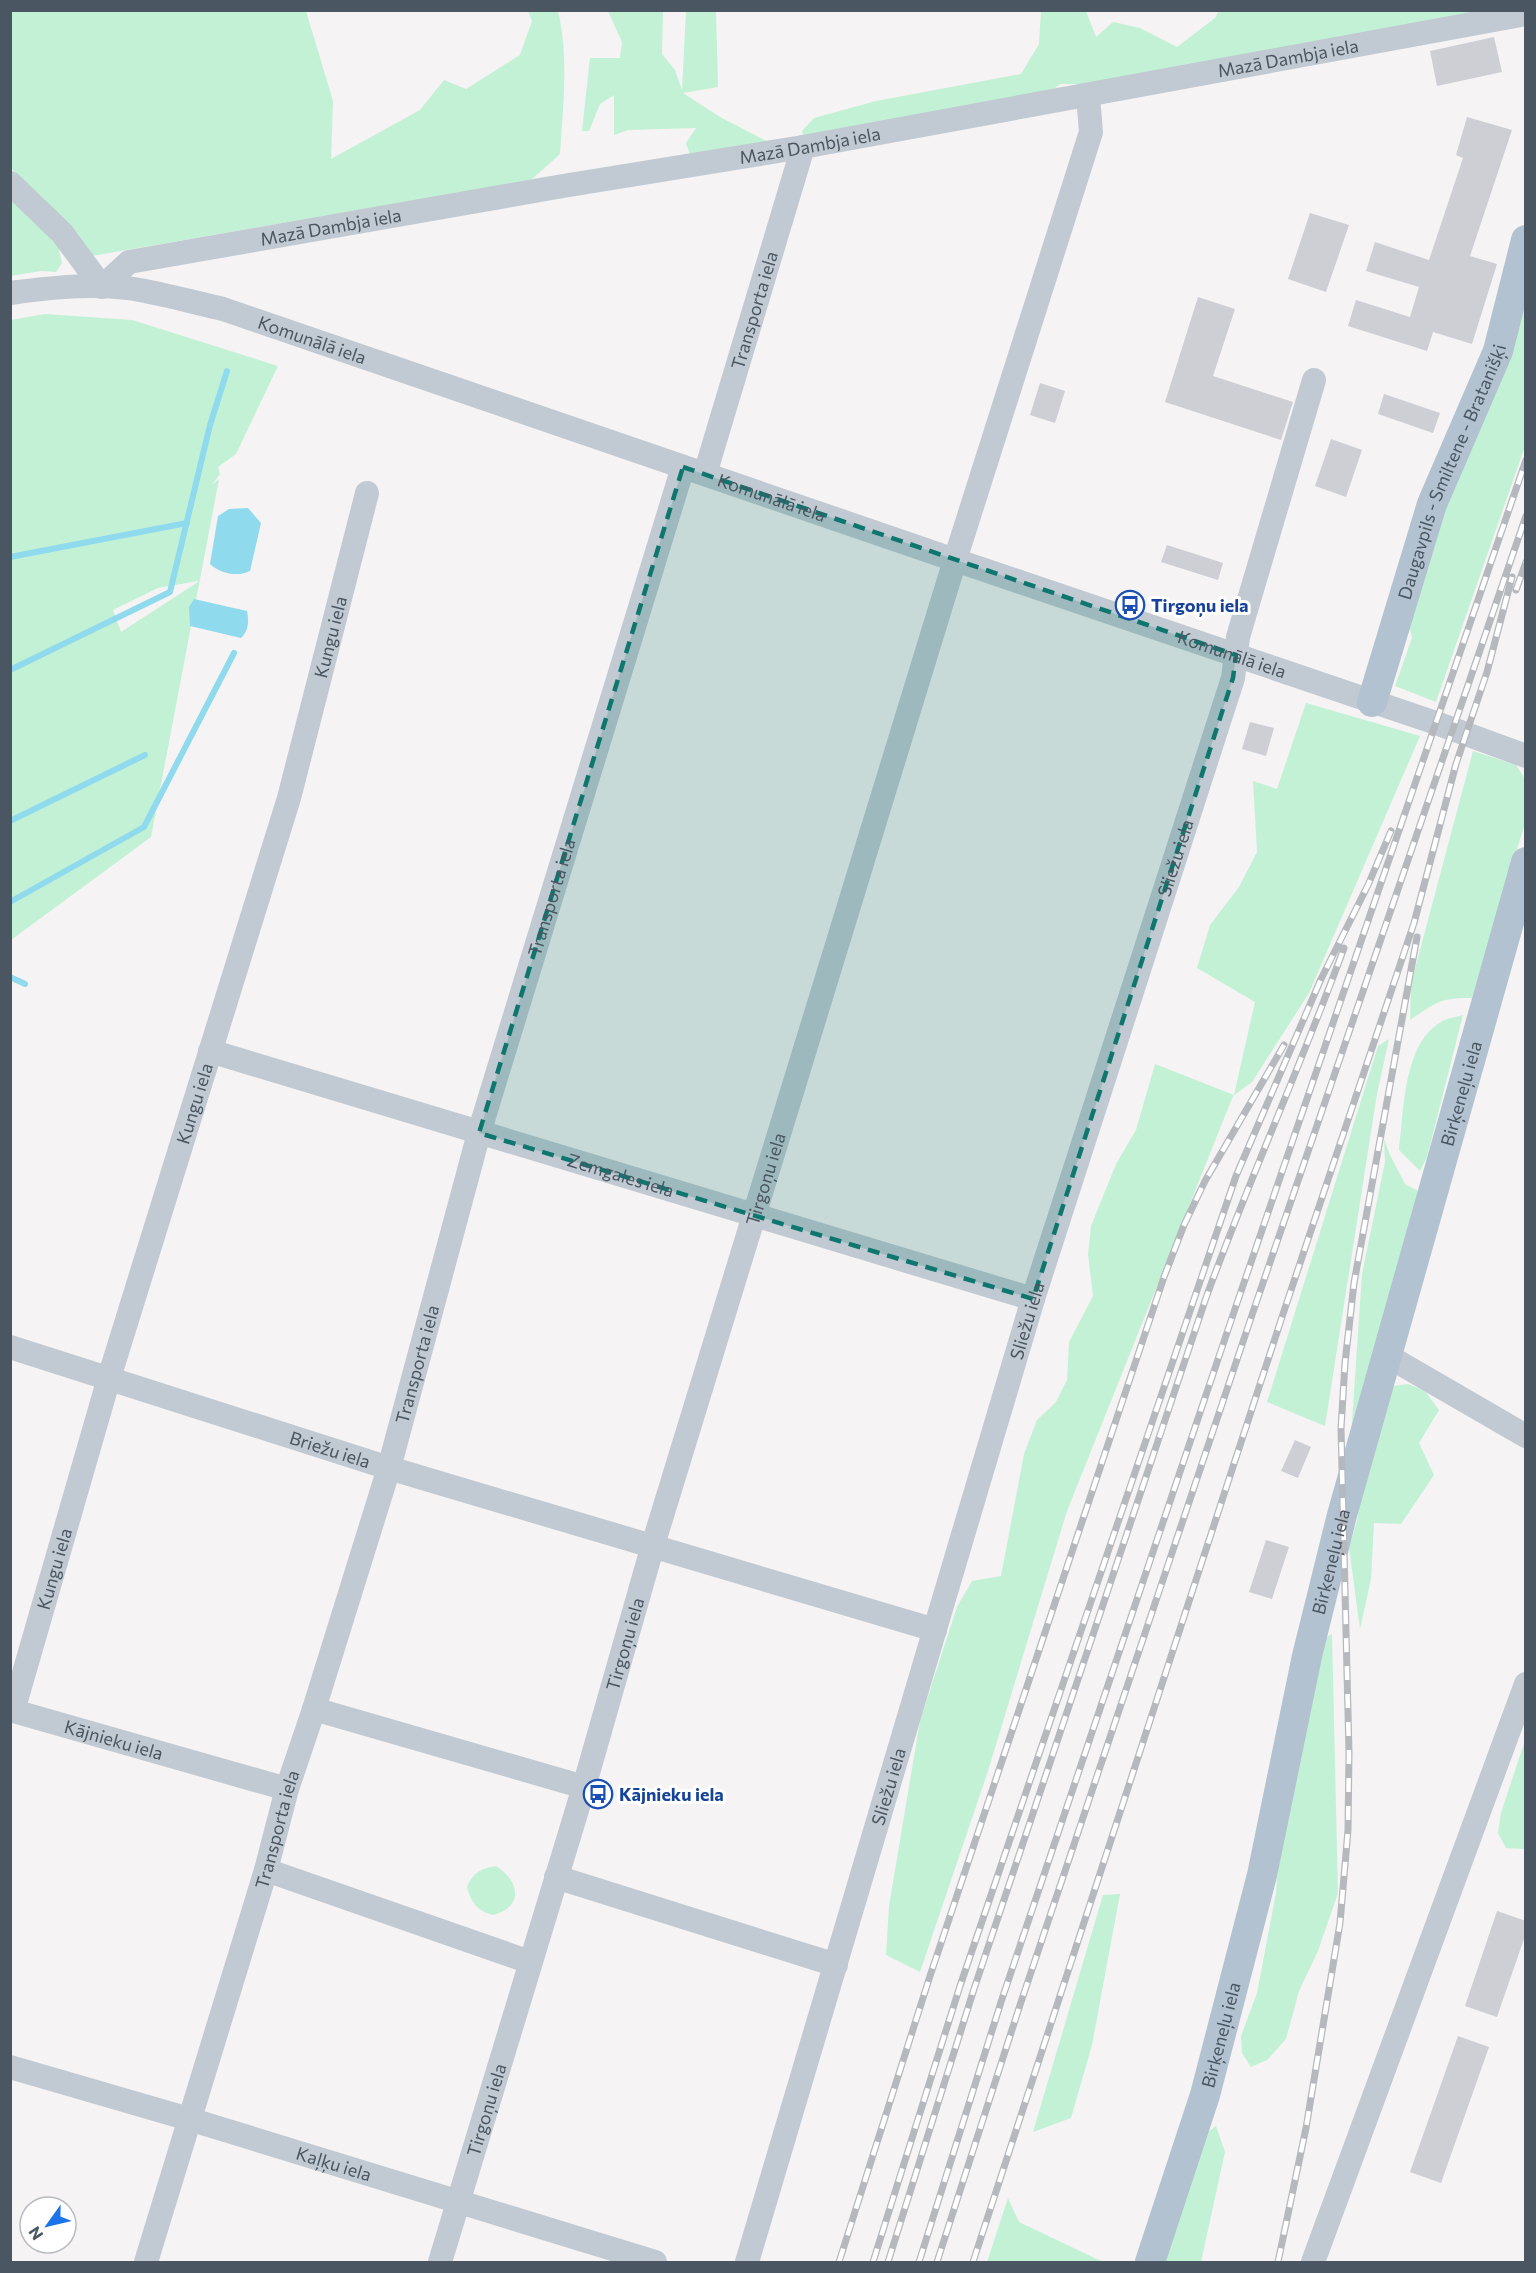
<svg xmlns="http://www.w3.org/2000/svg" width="1536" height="2273" font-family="Commissioner,sans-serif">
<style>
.green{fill:#c3f1d5;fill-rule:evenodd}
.water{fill:#90daee}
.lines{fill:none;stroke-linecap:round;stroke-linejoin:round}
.stream{stroke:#90daee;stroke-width:6}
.building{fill:#cdcfd5}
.minor{stroke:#c1cad2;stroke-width:24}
.major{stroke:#b3c2d1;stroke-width:30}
.rail-casing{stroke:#b5b8bd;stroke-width:7}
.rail{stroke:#fff;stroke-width:4.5;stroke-dasharray:14;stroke-linecap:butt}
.marked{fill:#0f766e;fill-opacity:0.2;stroke:#0f766e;stroke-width:4.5;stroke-dasharray:12 8;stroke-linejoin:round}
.labels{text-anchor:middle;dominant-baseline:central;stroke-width:6;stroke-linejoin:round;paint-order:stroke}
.street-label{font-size:18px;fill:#4a5661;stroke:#fff}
.transit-label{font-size:18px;font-weight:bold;fill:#164399;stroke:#fff;text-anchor:start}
</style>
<rect width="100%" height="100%" fill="#f5f3f3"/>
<path class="green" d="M10 11H306L333 101 331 159 420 110 444 80 466 89 520 55 532 21 528 11H558C569 58 563 105 560 154L531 180 92 256 11 168Z
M608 11H663L662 54 675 70 682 90 686 11H716L718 87 683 93 720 117 774 145 691 158 686 143 696 128 628 130 614 135V95L600 104 589 131H582L590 58H620L622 42Z
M1041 11H1086L1096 37 1113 22 1140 28 1177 47 1215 18 1219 11H1510L1092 84H1060L1050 92 804 140 802 131 814 118 876 101 1021 74 1039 44Z
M10 196 56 238 62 263 56 272 41 271 11 276Z
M1525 284V446L1436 702 1395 686 1412 638 1408 622 1452 482Z
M45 314 132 320 278 366 236 454 218 467 220 474 212 485 219 479 151 837 11 940V320ZM198 581V582L121 632 113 610 158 588Z
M1306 703 1420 736 1309 993 1252 1082 1233 1096 1067 1511 988 1771 920 1972 886 1955 889 1906 920 1721 957 1607 972 1581 1001 1576 1024 1454 1037 1420 1056 1402 1067 1380 1069 1342 1093 1296 1088 1254 1091 1226 1116 1164 1136 1130 1155 1064 1234 1095 1255 1002 1197 968 1210 925 1239 887 1257 852 1253 781 1277 789Z
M1473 751 1516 765 1525 779V823L1472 998C1441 997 1435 1003 1410 1020L1411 984Z
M1463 1015 1427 1157 1420 1171 1399 1150C1404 1111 1403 1044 1441 1022 1447 1018 1457 1017 1463 1015Z
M1389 1039 1377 1094 1325 1426 1267 1402 1378 1046Z
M1384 1139 1390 1155 1405 1184 1418 1191 1350 1452 1362 1274 1385 1162Z
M1408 1384 1425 1391 1439 1410 1419 1443 1434 1475 1401 1524 1374 1523 1371 1579 1360 1629 1349 1547 1357 1521 1361 1496 1378 1424 1394 1386Z
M1332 1634 1338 1893 1318 1951 1299 1991 1286 2039 1267 2060 1251 2067 1242 2053 1241 2036 1257 1993 1276 1893 1281 1822 1323 1639Z
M1525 1740V1849L1506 1848 1498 1833 1501 1813Z
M496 1866C520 1881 524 1907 493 1915 477 1911 471 1902 467 1887 472 1873 482 1868 496 1866Z
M1120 1894 1092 2045 1071 2118 1033 2132 1103 1895Z
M1216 2126 1225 2152 1201 2262H1161L1205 2134Z
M1008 2198 1019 2222 1103 2262H987Z"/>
<path class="water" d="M248 508 261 523 250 571C239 577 220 574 210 564L218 516 229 509Z
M194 599 247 611C249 621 249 630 241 638L190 626 189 607Z"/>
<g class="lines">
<path class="stream" d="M10 557 187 523
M10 670 170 592 210 425 227 371
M10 821 145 755
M10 902 144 827 234 653
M10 977 25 984"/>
</g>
<path class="building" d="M1494 37 1502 72 1437 86 1430 51Z
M1467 117 1512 130 1470 256 1497 264 1472 344 1433 332 1427 351 1348 326 1356 300 1410 317 1419 287 1366 271 1375 242 1429 260 1463 158 1456 155Z
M1310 213 1349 225 1326 292 1288 279Z
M1198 297 1235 309 1213 376 1293 402 1281 440 1165 402Z
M1040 383 1065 391 1055 423 1030 415Z
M1384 394 1440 413 1433 433 1378 414Z
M1331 439 1362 450 1346 497 1315 486Z
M1167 545 1223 563 1218 580 1161 562Z
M1250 722 1274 728 1266 756 1242 749Z
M1295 1440 1311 1447 1298 1478 1281 1471Z
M1266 1540 1289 1547 1272 1599 1249 1592Z
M1497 1911 1526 1921V1933L1497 2017 1465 2006Z
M1458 2036 1489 2047 1441 2183 1410 2172Z"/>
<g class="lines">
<g class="minor">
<path id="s1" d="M10 183 62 233 102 287 129 262 563 186 803 147 1526 14"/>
<path id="s2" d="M10 293C55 287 101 282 145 291 171 296 197 303 223 309L955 560 1436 723 1526 756"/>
<path id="s3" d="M705 474 803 147"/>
<path id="s4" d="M210 1051 1033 1299"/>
<path id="s5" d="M10 1347 389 1468 935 1630"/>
<path d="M1386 1355 1526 1436"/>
<path d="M314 1709 584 1787"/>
<path id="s6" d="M10 1710 287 1789"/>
<path id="s7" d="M13 1711 109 1378 289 798 367 493"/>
<path d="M266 1870 530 1962"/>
<path d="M556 1877 836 1965"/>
<path id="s8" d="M10 2067 189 2119 655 2262"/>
<path id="s9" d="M146 2262 266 1870 287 1789 314 1709 389 1468 479 1133 683 467"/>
<path id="s10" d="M440 2262 584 1787 653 1545 955 560 1091 132 1088 96"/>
<path id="s11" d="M747 2262 1033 1299 1233 678 1238 637 1314 380"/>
<path d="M1313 2262 1526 1684"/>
</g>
<g class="major">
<path id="s12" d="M1372 702 1432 504 1498 351 1526 240"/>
<path id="s13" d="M1150 2262 1205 2095 1262 1875 1307 1656 1342 1515 1526 862"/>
</g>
<g class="rail-casing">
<path id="rail" d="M1516 590 1526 562
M839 2262 930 1976 1164 1277 1184 1225 1205 1181 1284 1045
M873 2262 960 1986 1236 1176 1321 979 1368 885 1391 831
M888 2262 974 1989 1207 1295C1250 1178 1301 1065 1344 948
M919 2262 1002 1999 1236 1306 1526 460
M937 2262 1020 2005 1253 1312 1526 516
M973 2262 1282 1317 1414 923 1456 764 1487 672 1512 577
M1278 2262 1306 2128 1340 1923 1348 1830 1349 1753 1341 1428 1345 1363 1354 1283 1417 937"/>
</g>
<use href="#rail" class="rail"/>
</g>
<path class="marked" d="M683 467 1236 655 1233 678 1033 1299 479 1133Z"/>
<defs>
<g id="bus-ring" transform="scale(1.5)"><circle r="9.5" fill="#fff" stroke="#1a4fb4" stroke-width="1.5"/><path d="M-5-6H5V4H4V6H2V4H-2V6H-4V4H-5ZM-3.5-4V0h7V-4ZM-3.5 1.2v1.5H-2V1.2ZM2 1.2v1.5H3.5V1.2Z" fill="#1a4fb4"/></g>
</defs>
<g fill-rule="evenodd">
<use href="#bus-ring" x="1130" y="605"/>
<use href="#bus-ring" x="598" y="1794"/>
</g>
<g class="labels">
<g class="street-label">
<text stroke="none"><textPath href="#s1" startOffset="1353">Mazā Dambja iela</textPath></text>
<text stroke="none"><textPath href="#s1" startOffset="867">Mazā Dambja iela</textPath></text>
<text stroke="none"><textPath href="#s1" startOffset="381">Mazā Dambja iela</textPath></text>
<text stroke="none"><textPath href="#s3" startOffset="171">Transporta iela</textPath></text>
<text stroke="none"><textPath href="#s2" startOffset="310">Komunālā iela</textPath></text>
<text stroke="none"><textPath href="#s12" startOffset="244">Daugavpils - Smiltene - Bratanišķi</textPath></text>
<text stroke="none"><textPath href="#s2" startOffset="796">Komunālā iela</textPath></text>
<text stroke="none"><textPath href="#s7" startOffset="1120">Kungu iela</textPath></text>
<text stroke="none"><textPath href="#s2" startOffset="1282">Komunālā iela</textPath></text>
<text stroke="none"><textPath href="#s11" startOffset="1468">Sliežu iela</textPath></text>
<text stroke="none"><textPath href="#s9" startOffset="1424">Transporta iela</textPath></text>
<text stroke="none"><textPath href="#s13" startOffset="1210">Birķeneļu iela</textPath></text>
<text stroke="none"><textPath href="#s7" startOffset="634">Kungu iela</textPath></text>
<text stroke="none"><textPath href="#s4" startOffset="429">Zemgales iela</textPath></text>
<text stroke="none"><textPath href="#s10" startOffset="1131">Tirgoņu iela</textPath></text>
<text stroke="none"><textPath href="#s11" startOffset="982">Sliežu iela</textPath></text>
<text stroke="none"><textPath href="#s9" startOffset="938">Transporta iela</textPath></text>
<text stroke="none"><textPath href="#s5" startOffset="336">Briežu iela</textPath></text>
<text stroke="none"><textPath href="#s13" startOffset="724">Birķeneļu iela</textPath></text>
<text stroke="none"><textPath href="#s7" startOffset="148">Kungu iela</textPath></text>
<text stroke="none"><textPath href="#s10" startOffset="645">Tirgoņu iela</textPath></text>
<text stroke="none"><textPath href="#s6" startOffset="108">Kājnieku iela</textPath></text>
<text stroke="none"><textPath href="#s11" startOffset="496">Sliežu iela</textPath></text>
<text stroke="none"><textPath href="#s9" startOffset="452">Transporta iela</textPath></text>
<text stroke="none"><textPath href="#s13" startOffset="238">Birķeneļu iela</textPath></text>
<text stroke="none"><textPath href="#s10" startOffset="159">Tirgoņu iela</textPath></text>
<text stroke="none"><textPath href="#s8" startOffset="338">Kaļķu iela</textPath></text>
</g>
<g class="transit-label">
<text x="1151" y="605">Tirgoņu iela</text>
<text x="619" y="1794">Kājnieku iela</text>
</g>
</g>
<rect width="1536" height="2273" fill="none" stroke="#4a5661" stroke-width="24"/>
<g transform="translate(48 2225) rotate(236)"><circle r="28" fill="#ffffff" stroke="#b7bbc0" stroke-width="1.5"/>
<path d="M0-4.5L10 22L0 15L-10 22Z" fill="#1a73e8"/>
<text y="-9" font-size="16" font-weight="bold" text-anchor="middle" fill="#4a5661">N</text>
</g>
</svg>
